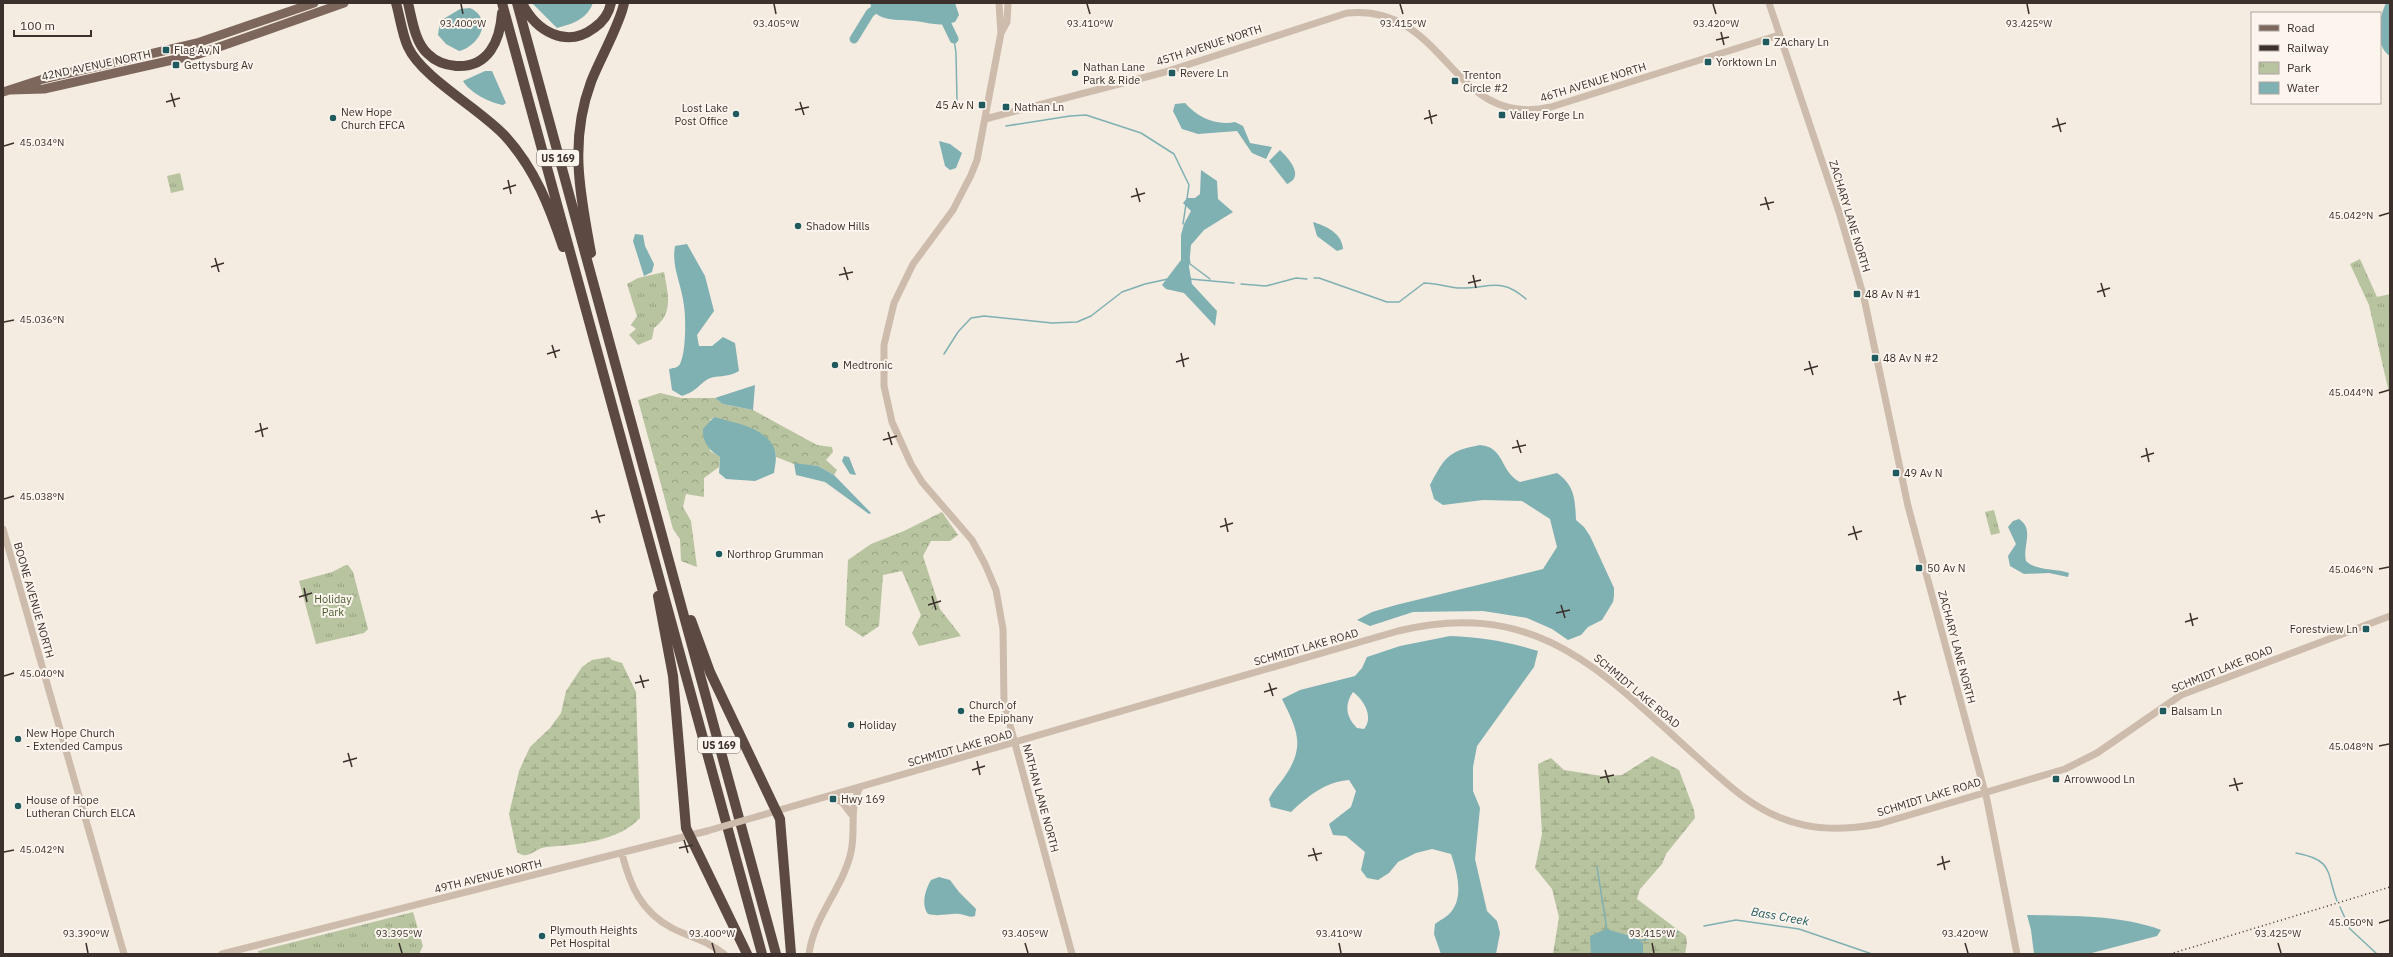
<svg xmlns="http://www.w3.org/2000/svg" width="2393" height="957" font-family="'IBM Plex Sans',sans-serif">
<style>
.forest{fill:url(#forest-crowns)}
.wetland{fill:url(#wetland-marsh)}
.park{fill:url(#park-tufts)}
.water{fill:#7fb0b2;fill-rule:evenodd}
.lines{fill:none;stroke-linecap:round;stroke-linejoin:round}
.stream{stroke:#7fb0b2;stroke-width:1.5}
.river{stroke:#7fb0b2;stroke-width:9}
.minor{stroke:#cdbbac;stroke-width:7}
.major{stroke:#7d675c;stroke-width:9}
.highway{stroke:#5c4a42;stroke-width:10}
.rail{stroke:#3b302b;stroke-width:1.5;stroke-dasharray:1 3;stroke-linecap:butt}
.minor-bridge{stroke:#cdbbac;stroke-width:7}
.ticks{fill:none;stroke:#3b302b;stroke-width:1.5}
.poi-dot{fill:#1f5a5e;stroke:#fbf5ee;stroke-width:1.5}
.labels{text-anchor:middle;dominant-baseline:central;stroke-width:4;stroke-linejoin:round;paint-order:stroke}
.shield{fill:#fbf5ee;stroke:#756b66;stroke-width:1}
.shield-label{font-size:10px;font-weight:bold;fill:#3b302b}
.poi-label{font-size:11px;fill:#3b302b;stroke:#fbf5ee;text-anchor:start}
.street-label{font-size:11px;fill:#3b302b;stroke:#fbf5ee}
.park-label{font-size:11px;fill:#4a5a2e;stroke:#fbf5ee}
.water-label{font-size:12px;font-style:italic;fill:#1f5a5e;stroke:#fbf5ee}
.ticks-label{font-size:10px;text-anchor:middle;fill:#3b302b;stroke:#fbf5ee;stroke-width:4;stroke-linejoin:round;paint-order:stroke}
</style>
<defs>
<pattern id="forest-crowns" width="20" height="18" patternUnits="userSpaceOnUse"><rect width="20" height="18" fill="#b8c4a0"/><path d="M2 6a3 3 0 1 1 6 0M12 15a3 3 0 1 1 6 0" fill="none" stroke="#97a083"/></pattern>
<pattern id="wetland-marsh" width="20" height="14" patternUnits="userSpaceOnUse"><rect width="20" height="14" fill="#b8c4a0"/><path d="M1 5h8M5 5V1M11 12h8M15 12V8" fill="none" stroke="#97a083"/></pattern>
<pattern id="park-tufts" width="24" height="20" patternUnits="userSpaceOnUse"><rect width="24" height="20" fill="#b8c4a0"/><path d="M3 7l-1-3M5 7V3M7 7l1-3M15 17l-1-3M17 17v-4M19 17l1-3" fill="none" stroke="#97a083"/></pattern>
</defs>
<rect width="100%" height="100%" fill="#f4ebe1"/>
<path class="forest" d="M660 393 681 398H715L723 404 753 410 817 445 832 447 833 452 826 460 837 470 834 475 818 466 794 464 776 457 775 450 714 417 710 420V451L720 457 719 467 704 478V497L686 494 683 507 691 521 697 567 681 561 680 539 673 529 638 400Z
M942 512 958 535 950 541H931L923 556 940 609 961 636 919 646 912 633 921 615 902 571 883 575 879 626 863 637 845 625 848 560 871 544 904 531Z"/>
<path class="wetland" d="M609 657 612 660 622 663 636 692 640 818C619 841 577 845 547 847 534 848 529 861 517 852L509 814 519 771 530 747 550 728 561 713 566 691 582 667 592 660Z
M1652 756 1679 770 1694 810 1695 818 1666 854 1662 864 1640 889 1637 899 1686 936 1687 943 1685 954H1553L1559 917 1552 889 1535 868 1542 834 1538 764 1551 758 1564 770 1602 776 1622 775Z"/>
<path class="park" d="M180 173 184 190 171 193 167 176Z
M2360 259 2377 297 2390 294V397L2369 305 2350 264Z
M664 272C668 293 674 314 654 328L652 339 638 345 629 335 636 329 631 325 637 316 627 284 638 278Z
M1994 510 2000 533 1991 535 1985 512Z
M346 565H348L353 572 368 629 364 633 316 644 299 581 332 572Z
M413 912 423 946 419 954H259L258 951Z"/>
<path class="water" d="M532 3H593C586 20 574 23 557 28Z
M870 3H955L959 15 955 22C940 27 930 23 915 21 898 19 875 23 870 3Z
M2386 3H2390V56C2374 46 2379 18 2386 3Z
M470 8C494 19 479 46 459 51L446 44 438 35 440 21 460 9Z
M485 71H492L506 103 503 105C490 103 469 92 463 81Z
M1185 103C1197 117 1216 126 1235 122L1243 126 1250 143 1272 147 1266 159 1252 153 1237 131 1198 134 1182 129 1173 111 1175 104Z
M939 141 950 144 962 153 956 168 950 170 945 166Z
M1280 150C1289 159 1305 176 1287 184L1269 161Z
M1201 170 1217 181 1218 199 1233 212 1204 230 1191 245 1189 267 1192 284 1217 311 1215 326 1184 293 1166 289 1162 285 1181 260V235L1184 224 1191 211 1183 203 1187 198H1195L1200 194Z
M1313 222C1326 226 1342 233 1343 249L1337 251 1317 236Z
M635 234 643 235 645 246 654 264 652 272 644 276 633 241Z
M687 244 705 276 714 311 697 335 699 346H712L723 337 735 343 739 371C727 378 716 375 708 379 697 386 697 391 682 396L672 390 669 369C673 368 678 368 680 364 686 353 686 318 684 306 682 285 671 267 675 246Z
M755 385 753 410 723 404 715 398Z
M714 417C734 423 768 427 775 451 777 458 775 466 774 473L755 481 726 479 719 473 720 457C710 451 702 442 703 429Z
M1480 445C1505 447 1500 472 1520 482L1557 473C1575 486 1575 499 1576 520L1584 527 1590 536 1614 588V596L1613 602 1602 620 1588 627 1581 635 1568 640 1552 629 1527 618 1483 611 1413 612 1370 626 1357 620 1372 612 1396 605 1543 569 1557 547 1550 519 1522 501 1483 500 1443 505 1434 499 1430 485C1445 457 1448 451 1480 445Z
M844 456 849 457 856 475 850 474 842 461Z
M794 463 818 466 834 475 871 513 869 514 825 482 796 475Z
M2019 519C2035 530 2022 546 2026 561 2036 571 2056 568 2069 573L2068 577 2049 573 2024 574 2010 566 2008 556 2016 544 2008 527 2013 521Z
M1450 636C1481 637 1509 642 1538 651L1534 667 1477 746 1473 767V791L1480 808 1475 859 1487 911 1497 921 1500 933 1496 954H1441L1434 934 1435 924C1440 920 1447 917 1451 912 1464 896 1457 872 1451 854L1432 849 1416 853 1398 862 1389 873 1378 880 1367 878 1361 870 1365 852 1346 836 1333 835 1329 824 1351 807 1356 791 1349 780C1325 782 1308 796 1291 812L1271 807 1269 799C1273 791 1278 786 1283 779 1306 747 1298 731 1282 699L1300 690 1355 676 1362 668 1367 657 1400 646ZM1353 692C1364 700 1374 717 1364 729L1357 728C1346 717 1344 705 1353 692Z
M939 877 950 880 959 892 976 909 975 916C969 918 966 915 960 914 949 913 940 917 928 914 921 905 925 890 931 880Z
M2027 915C2069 916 2121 915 2161 930L2157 936 2088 954H2034L2031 930Z
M1606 929 1637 938 1643 944V954H1591L1590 936Z"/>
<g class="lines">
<path class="stream" d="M954 39 956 53 957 101 961 105
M1006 126 1070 116 1086 115 1141 133 1174 154 1189 185 1187 199
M1183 224 1186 204
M1189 259 1190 264 1210 279
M1314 278H1319L1387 302H1399L1424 283C1436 283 1447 287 1458 288 1489 289 1500 276 1526 299
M1190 279 1234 283
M1241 284 1266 286 1296 278 1307 279
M944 354 958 332 971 318 984 316 1052 323 1077 322 1091 316 1122 292 1145 284 1168 279
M2296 853C2334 860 2326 872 2337 901
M1597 867 1607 930
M2340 907 2350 929 2377 954
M1704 926 1736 920 1799 929 1872 954
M1639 941 1678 932"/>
<path class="river" d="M942 14 954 39
M854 39 870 13 883 3"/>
<path class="minor" d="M999 3 1001 33
M1008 3 1007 22 1001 33 977 160 971 175 953 210 913 264 894 303 884 345V386L892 422 911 464 922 482 972 540 985 564 996 590 1003 629 1004 703 1072 954
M1769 3 1840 215 1864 298 1908 506 1987 800 2017 954
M985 119 1165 72 1347 13C1448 3 1450 130 1551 107L1779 35
M3 529 124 954
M829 797 842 802 851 814
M759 816 1398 631C1539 597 1603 673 1698 758 1724 781 1748 805 1781 818 1813 831 1845 830 1879 824L2065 769 2097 753 2181 695 2390 616
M622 854C630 885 641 912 672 928 691 938 705 939 724 954
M222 954 707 831
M809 954C814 916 843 888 851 852 856 830 849 810 859 789"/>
<path class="major" d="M10 90 44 89 199 54 344 3
M3 92 43 79 197 43 314 3"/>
<path class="highway" d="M396 3C400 17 402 34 408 47 422 78 482 110 506 137 535 169 550 208 563 247
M408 3C412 19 415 43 428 54 436 62 445 65 456 66 489 68 500 40 502 13
M502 3 762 954
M517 3 776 954
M522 3C536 31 566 49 594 28 603 22 609 13 611 3
M591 253C580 193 569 141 591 82 599 61 621 22 624 3
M658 596 673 676 686 828 747 954
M691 620 710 672 780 819 791 954"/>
<path class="rail" d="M2170 954 2390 887"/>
<path class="minor-bridge" d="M707 831 759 816"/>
</g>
<path class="ticks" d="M461 4 463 14M774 4 776 14M1087 4 1090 14M1400 4 1403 14M1713 4 1716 14M2027 4 2029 14M1721 32 1724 45M1716 40 1729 37M171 93 175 107M166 102 180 98M800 102 804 115M795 110 809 107M1429 110 1432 124M2057 118 2061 132M1424 119 1437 115M2052 127 2066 123M4 146 14 143M508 180 511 194M1136 188 1140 202M503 189 516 185M1131 197 1145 193M1765 197 1769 210M1760 205 1774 202M2379 216 2389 213M215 258 219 272M211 267 224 263M844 267 848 280M839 275 853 272M1473 275 1476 288M1468 283 1481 280M2101 283 2105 297M2097 292 2110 288M4 322 14 320M552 345 556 358M1181 353 1184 367M547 354 560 350M1809 361 1813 375M1176 362 1189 358M1804 370 1818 366M2379 393 2389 390M260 423 263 437M255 432 268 428M888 432 892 445M883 440 897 436M1517 440 1521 453M1512 448 1526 445M2146 448 2149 462M2141 457 2154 453M4 499 14 496M596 510 600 523M591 518 605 515M1225 518 1228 532M1853 526 1857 540M1220 527 1233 523M1848 535 1862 531M2379 569 2389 567M304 588 307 602M932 596 936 610M299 597 312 593M928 605 941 601M1561 605 1565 618M1556 613 1570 610M2190 613 2193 626M2185 622 2198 618M640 675 644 688M4 676 14 673M635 683 649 680M1269 683 1273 696M1898 691 1901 705M1264 692 1277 688M1893 700 1906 696M2379 746 2389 744M348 753 352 767M977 761 980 775M343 762 357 758M972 770 985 766M1605 770 1609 783M1600 778 1614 775M2234 778 2238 791M2229 786 2243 783M684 840 688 853M679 848 693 845M1313 848 1317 861M4 852 14 850M1308 856 1322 853M1942 856 1945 870M1937 865 1950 861M2379 923 2389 920M86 943 88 953M399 943 402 953M712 943 715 953M1025 943 1028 953M1339 943 1341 953M1652 943 1654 953M1965 943 1968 953M2278 943 2281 953"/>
<g class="poi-dot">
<rect x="1762" y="38" width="8" height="8" rx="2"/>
<rect x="162" y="46" width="8" height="8" rx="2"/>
<rect x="1704" y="58" width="8" height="8" rx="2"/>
<rect x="172" y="61" width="8" height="8" rx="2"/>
<circle cx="1075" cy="73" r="4"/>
<rect x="1168" y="69" width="8" height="8" rx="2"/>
<rect x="1451" y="77" width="8" height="8" rx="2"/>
<rect x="978" y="101" width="8" height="8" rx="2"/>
<rect x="1002" y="103" width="8" height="8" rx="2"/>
<circle cx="736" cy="114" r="4"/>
<rect x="1498" y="111" width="8" height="8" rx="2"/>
<circle cx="333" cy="118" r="4"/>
<circle cx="798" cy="226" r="4"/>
<rect x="1853" y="290" width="8" height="8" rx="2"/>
<rect x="1871" y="354" width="8" height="8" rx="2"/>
<circle cx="835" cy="365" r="4"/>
<rect x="1892" y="469" width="8" height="8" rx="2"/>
<circle cx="719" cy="554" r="4"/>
<rect x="1915" y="564" width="8" height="8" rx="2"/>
<rect x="2362" y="625" width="8" height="8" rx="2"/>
<circle cx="961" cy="711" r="4"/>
<rect x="2159" y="707" width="8" height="8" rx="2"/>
<circle cx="851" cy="725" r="4"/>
<circle cx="18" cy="739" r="4"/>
<rect x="2052" y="775" width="8" height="8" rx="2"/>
<rect x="829" y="795" width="8" height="8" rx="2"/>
<circle cx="18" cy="806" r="4"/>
<circle cx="542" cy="936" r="4"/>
</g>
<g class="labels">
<g class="shield">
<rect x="537" y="150" width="42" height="16" rx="3"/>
<rect x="698" y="737" width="42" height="16" rx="3"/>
</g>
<g class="shield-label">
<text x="558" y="158">US 169</text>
<text x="719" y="745">US 169</text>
</g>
<g class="poi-label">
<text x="1774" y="42">ZAchary Ln</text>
<text x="174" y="50">Flag Av N</text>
<text x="1716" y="62">Yorktown Ln</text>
<text x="184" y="65">Gettysburg Av</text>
<text x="1083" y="67">Nathan Lane<tspan x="1083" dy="13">Park &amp; Ride</tspan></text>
<text x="1180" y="73">Revere Ln</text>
<text x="1463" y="75">Trenton<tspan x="1463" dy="13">Circle #2</tspan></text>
<text x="974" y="105" text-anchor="end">45 Av N</text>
<text x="1014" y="107">Nathan Ln</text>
<text x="728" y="108" text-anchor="end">Lost Lake<tspan x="728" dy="13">Post Office</tspan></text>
<text x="341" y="112">New Hope<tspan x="341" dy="13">Church EFCA</tspan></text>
<text x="1510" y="115">Valley Forge Ln</text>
<text x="806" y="226">Shadow Hills</text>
<text x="1865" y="294">48 Av N #1</text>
<text x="1883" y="358">48 Av N #2</text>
<text x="843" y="365">Medtronic</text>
<text x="1904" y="473">49 Av N</text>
<text x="727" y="554">Northrop Grumman</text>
<text x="1927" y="568">50 Av N</text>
<text x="2358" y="629" text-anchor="end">Forestview Ln</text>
<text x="969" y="705">Church of<tspan x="969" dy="13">the Epiphany</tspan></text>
<text x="2171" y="711">Balsam Ln</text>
<text x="859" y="725">Holiday</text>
<text x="26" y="733">New Hope Church<tspan x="26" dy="13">- Extended Campus</tspan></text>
<text x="2064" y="779">Arrowwood Ln</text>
<text x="841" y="799">Hwy 169</text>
<text x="26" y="800">House of Hope<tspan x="26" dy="13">Lutheran Church ELCA</tspan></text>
<text x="550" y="930">Plymouth Heights<tspan x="550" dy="13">Pet Hospital</tspan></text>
</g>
<g class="street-label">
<text transform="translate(1209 45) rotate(-18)">45TH AVENUE NORTH</text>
<text transform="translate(96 65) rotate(-12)">42ND AVENUE NORTH</text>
<text transform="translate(1593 82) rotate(-17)">46TH AVENUE NORTH</text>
<text transform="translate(1850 216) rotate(73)">ZACHARY LANE NORTH</text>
<text transform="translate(34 600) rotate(74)">BOONE AVENUE NORTH</text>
<text transform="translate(1306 647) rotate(-16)">SCHMIDT LAKE ROAD</text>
<text transform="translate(1957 647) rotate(75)">ZACHARY LANE NORTH</text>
<text transform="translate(2222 669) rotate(-22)">SCHMIDT LAKE ROAD</text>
<text transform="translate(1637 691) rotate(40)">SCHMIDT LAKE ROAD</text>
<text transform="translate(960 748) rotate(-16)">SCHMIDT LAKE ROAD</text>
<text transform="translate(1929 797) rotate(-17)">SCHMIDT LAKE ROAD</text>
<text transform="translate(1041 798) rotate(75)">NATHAN LANE NORTH</text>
<text transform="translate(488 876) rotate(-14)">49TH AVENUE NORTH</text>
</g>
<g class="park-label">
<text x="333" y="599">Holiday<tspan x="333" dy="13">Park</tspan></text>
</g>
<g class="water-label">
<text transform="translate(1780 916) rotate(10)">Bass Creek</text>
</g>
</g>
<g class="ticks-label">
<text x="463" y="27">93.400°W</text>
<text x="776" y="27">93.405°W</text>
<text x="1090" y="27">93.410°W</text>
<text x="1403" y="27">93.415°W</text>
<text x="1716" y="27">93.420°W</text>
<text x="2029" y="27">93.425°W</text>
<text x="42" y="146">45.034°N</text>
<text x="2351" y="219">45.042°N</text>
<text x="42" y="323">45.036°N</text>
<text x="2351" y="396">45.044°N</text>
<text x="42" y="500">45.038°N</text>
<text x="2351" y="573">45.046°N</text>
<text x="42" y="677">45.040°N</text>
<text x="2351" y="750">45.048°N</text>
<text x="42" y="853">45.042°N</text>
<text x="2351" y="926">45.050°N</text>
<text x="86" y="937">93.390°W</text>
<text x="399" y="937">93.395°W</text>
<text x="712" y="937">93.400°W</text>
<text x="1025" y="937">93.405°W</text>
<text x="1339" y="937">93.410°W</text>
<text x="1652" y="937">93.415°W</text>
<text x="1965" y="937">93.420°W</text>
<text x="2278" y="937">93.425°W</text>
</g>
<rect width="2393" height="957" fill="none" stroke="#3b302b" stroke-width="8"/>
<rect x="2251" y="12" width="130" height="92" fill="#fbf5ee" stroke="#aea6a0"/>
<rect x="2259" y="25" width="20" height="6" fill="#7d675c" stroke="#aea6a0"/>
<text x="2287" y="32" font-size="12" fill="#3b302b">Road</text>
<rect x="2259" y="45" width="20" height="6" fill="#3b302b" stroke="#aea6a0"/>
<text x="2287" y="52" font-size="12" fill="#3b302b">Railway</text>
<rect x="2259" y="62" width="20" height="12" fill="url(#park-tufts)" stroke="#aea6a0"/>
<text x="2287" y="72" font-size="12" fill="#3b302b">Park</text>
<rect x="2259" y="82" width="20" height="12" fill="#7fb0b2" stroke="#aea6a0"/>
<text x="2287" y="92" font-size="12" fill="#3b302b">Water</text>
<path d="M14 30v6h77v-6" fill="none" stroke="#3b302b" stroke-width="2"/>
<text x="20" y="30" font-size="12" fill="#3b302b" stroke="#fbf5ee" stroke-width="3" paint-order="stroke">100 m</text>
</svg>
